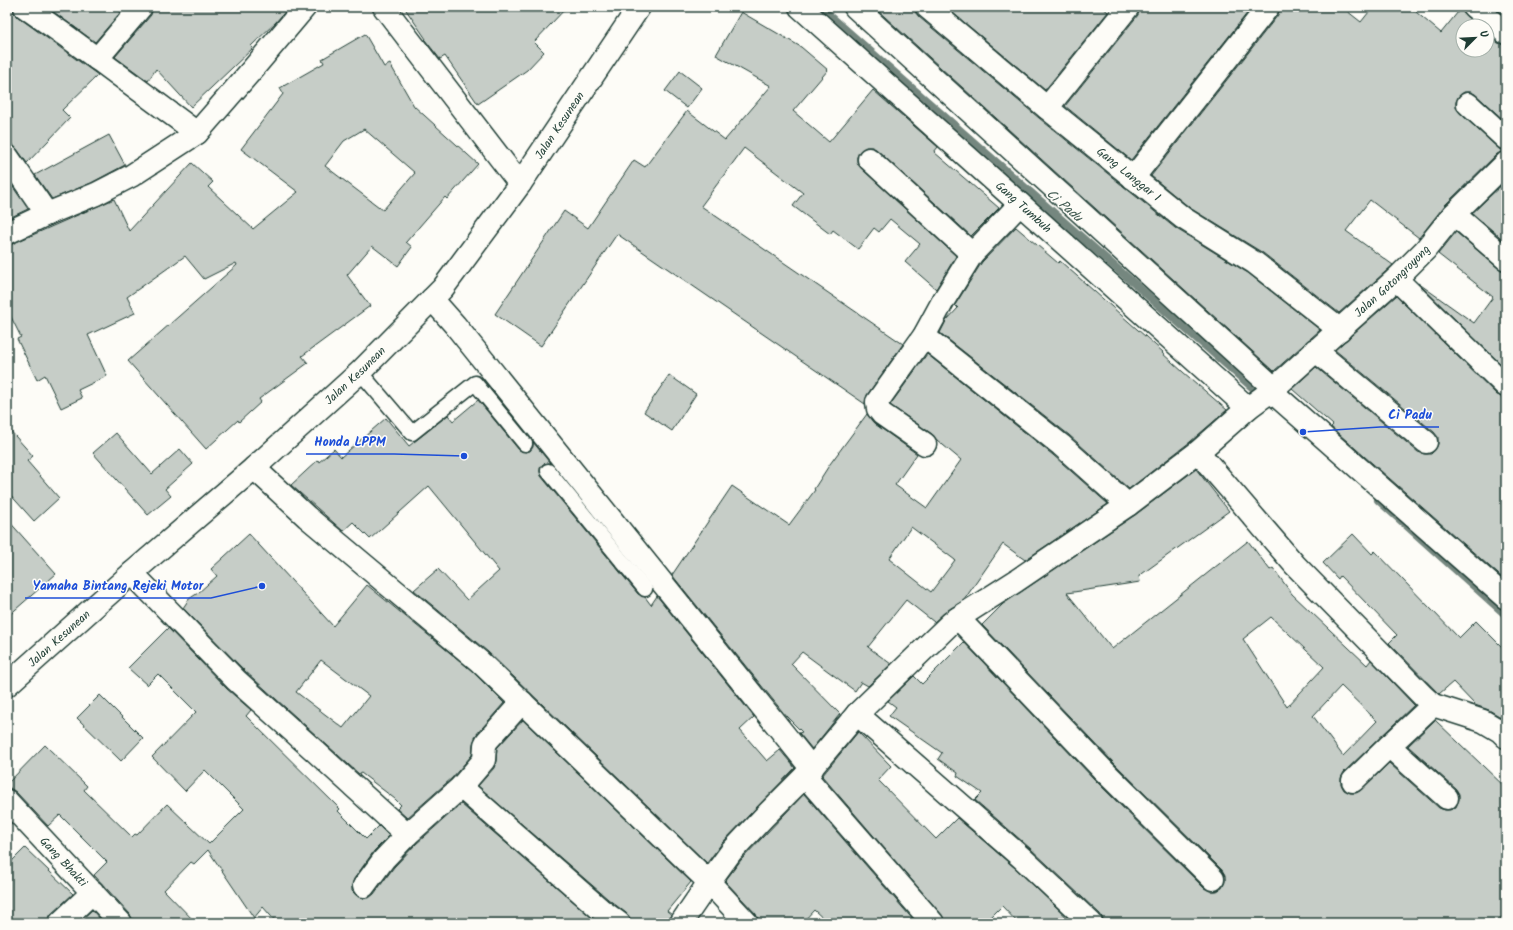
<svg xmlns="http://www.w3.org/2000/svg" width="1513" height="930" font-family="Kalam,sans-serif">
<style>
.lines{fill:none;stroke-linecap:round;stroke-linejoin:round}
.stream{stroke:#75877f;stroke-width:8}
.building{fill:#c6cdc7;stroke:#1f3d34;fill-rule:evenodd}
.lane-casing{stroke:#1f3d34;stroke-width:17}
.street-casing{stroke:#1f3d34;stroke-width:25}
.highway-casing{stroke:#1f3d34;stroke-width:25}
.lane{stroke:#fdfcf7;stroke-width:14}
.street{stroke:#fdfcf7;stroke-width:22}
.highway{stroke:#fdfcf7;stroke-width:22}
.labels{text-anchor:middle;dominant-baseline:central;stroke-width:3;stroke-linejoin:round;paint-order:stroke}
.street-label{font-size:12px;fill:#1f3d34;stroke:#fdfcf7}
.water-label{font-size:13px;font-style:italic;fill:#435c53;stroke:#fdfcf7}
.leader{fill:none;stroke:#1d4ed8;stroke-width:1.5}
.callout-dot{fill:#1d4ed8;stroke:#fdfcf7;stroke-width:1.5}
.callout-label{font-size:13px;text-anchor:middle;font-weight:bold;fill:#1d4ed8;stroke:#fdfcf7;stroke-width:3;stroke-linejoin:round;paint-order:stroke}
</style>
<rect width="100%" height="100%" fill="#fdfcf7"/>
<filter id="ink" filterUnits="userSpaceOnUse"><feTurbulence type="fractalNoise" baseFrequency=".025" numOctaves="2"/><feDisplacementMap in="SourceGraphic" scale="8" xChannelSelector="R" yChannelSelector="G"/><feConvolveMatrix kernelMatrix="1 2 1 2 8 2 1 2 1" color-interpolation-filters="sRGB"/></filter>
<g filter="url(#ink)">
<g class="lines">
<path class="stream" d="M820 7 1262 396
M1378 500 1506 615"/>
</g>
<path class="building" d="M7 7H13L14 13 18 17 98 75 62 110 70 118 27 163 17 149 13 145 7 144Z
M47 7H125L95 42Z
M153 7H289L276 22 251 46 253 48 191 107 156 69 148 81 115 57 151 15Z
M404 7H567L534 42 544 52 527 70 478 104 445 56 440 59 425 40 426 39Z
M874 7H915V12L919 17 1039 118 1175 228 1248 273 1320 330 1274 371Z
M946 7H1102L1108 12 1045 90Z
M1140 7H1252L1131 160 1065 106 1138 15Z
M1280 7H1342L1361 22 1373 7H1410L1441 33 1462 7 1463 12 1466 16 1478 26H1463V50H1487V34L1498 43 1506 45V122L1476 95 1471 92H1464L1459 96 1456 102V108L1460 113 1498 148 1503 151 1497 154 1445 205 1419 238 1370 200 1346 231 1393 265 1339 313 1263 253 1190 208 1151 176 1278 15Z
M1494 7H1506V17Z
M741 12 801 47 828 70 793 111 829 142 873 90 938 147 934 152 999 208 971 236 877 150 872 147H866L860 151 857 157V162L861 168 956 256 936 289 905 262 920 244 890 219 879 232 874 228 858 249 833 230 830 234 793 206 803 193 744 148 701 206 903 344 867 395 865 404 617 234 541 346 495 314 564 211 588 228 634 160 645 167 687 111 725 140 771 86 716 55Z
M365 34 384 67 390 64 414 106 478 164 447 199 445 197 406 242 412 247 398 266 372 246 347 275 370 306 302 356 308 363 259 399 261 402 239 422 238 420 206 449 128 361 237 265 236 263 204 279 185 256 127 297 135 313 88 335 107 376 78 390 82 398 61 408 45 375 37 380 17 339 21 337 7 309V245L12 244 114 199 129 231 192 163 213 182 208 187 253 229 298 192 241 149 283 94 280 88 324 63 322 59ZM364 129 415 173 383 210 325 166 344 141Z
M680 71 702 88 687 108 665 91Z
M109 135 125 165 91 183 52 199 35 175Z
M1506 181V242L1472 213Z
M13 187 28 209 7 219V191Z
M1016 227 1058 263 1060 261 1163 352 1162 353 1183 372 1227 410 1190 442 1129 489 1069 435 940 333 946 321 958 308 955 305 982 262Z
M1456 232 1498 268 1506 271V369L1418 283 1474 323 1493 297 1438 254Z
M1396 296 1497 395 1506 398V581L1331 427 1333 425 1292 389 1316 367 1418 452 1424 454H1431L1435 450 1438 444V437L1434 432 1335 350Z
M927 354 1053 455 1108 504 1025 560 1003 544 964 600 944 613 934 622 906 600 868 647 891 664 868 686 861 682 855 691 802 652 791 664 840 714 812 749 799 733 802 732 786 716 672 575 732 486 789 525 815 490 814 489 830 464 867 414 875 424 917 454 895 485 927 508 961 460 937 440 932 434 890 405ZM911 527 955 560 931 592 889 559Z
M669 375 696 394 672 431 644 412Z
M478 400 519 450 526 452 530 451 533 447V442L550 463 543 464 540 468V472L541 476 638 594 645 597 651 605 657 596 754 717 740 730 767 761 780 750 795 768 722 843 707 863 488 652 414 590 438 569 467 600 499 571 429 486 370 539 353 522 343 531 291 485 318 460 319 462 334 449 341 457 386 418 409 446 448 415 453 421Z
M7 427 33 456 27 461 59 498 34 521 7 491Z
M116 433 152 474 180 449 193 464 165 489 171 496 148 515 93 453Z
M1196 469 1229 511 1139 576 1140 582 1067 593 1112 649 1248 541 1270 570 1273 568 1292 594 1367 665 1371 660 1414 705 1344 772 1341 778V784L1344 790 1350 793H1356L1361 790 1389 763 1439 808 1445 810H1450L1456 807 1459 800V794L1456 789 1408 746 1435 720 1506 788V913L1496 923H1103V919L1100 914 1031 849 975 800 982 793 957 776 958 773 938 759 942 753 889 716 896 707 888 701 914 676 922 684 964 642 1095 780 1204 888 1210 891H1217L1222 888 1225 882V875L1222 870 1113 762 982 625 1003 604 1135 515ZM1271 617 1324 667 1287 707 1243 639ZM1341 686 1377 721 1343 756 1313 716Z
M7 519 56 574 7 617Z
M249 534 333 626 367 585 471 670 504 703 476 735 473 744 472 755 452 778 407 818 397 809 401 805 395 799 361 773 359 774 245 671 183 608 189 599 198 593 217 576 211 569ZM321 660 369 696 343 728 296 692Z
M1353 534 1372 554 1375 551 1459 638 1476 621 1506 651V720L1489 710 1475 705 1453 682 1439 694 1389 643 1397 635 1340 576 1338 579 1323 563Z
M168 628 227 689 251 710 246 716 340 809 338 811 366 839 379 826 389 836 374 851 354 879 352 885V891L357 896 363 898H369L374 894 394 867 416 844 461 804 598 923H277L263 907 254 918 208 850 194 864 191 862 164 890 196 923H133L130 914 94 875 107 862 60 815 48 826 16 792 7 786V784L45 745 87 786 84 790 132 837 135 834 137 835 167 804 209 844 244 809 205 770 185 791 152 757 196 712 158 674 147 685 128 668Z
M100 695 143 738 121 761 77 718Z
M523 720 691 882 667 911 672 915 669 923H631L630 918 626 913 608 899 478 786 494 768 496 761 497 748Z
M858 732 891 766 878 780 936 839 957 818 1014 867 1073 923H1018L1002 906 985 923H945L942 915 822 776Z
M804 794 916 923H828L814 910 802 923H759L756 914 725 881 741 860Z
M25 848 73 894 51 914 48 919V923H7V866Z
M92 910 104 923H78Z"/>
<g class="lines">
<g class="lane-casing">
<path id="lane" d="M360 372 412 433 475 383 525 444
M548 471 645 589"/>
</g>
<g class="street-casing">
<g id="street">
<path d="M25 7 69 38 197 133"/>
<path d="M384 7 520 184"/>
<path id="s1" d="M800 7 1248 408"/>
<path d="M855 7 1274 388"/>
<path id="s2" d="M927 7 1047 108 1183 218 1255 263 1340 330"/>
<path d="M1474 7 1506 33"/>
<path d="M97 59 141 7"/>
<path d="M1468 104 1506 139"/>
<path d="M1047 108 1128 7"/>
<path d="M7 156 47 214"/>
<path d="M869 159 972 254 943 301 924 336 877 402 878 409 882 414 925 444"/>
<path d="M1133 178 1268 7"/>
<path d="M1454 214 1506 259"/>
<path d="M7 233 47 214 96 194 131 176 197 133 251 71 305 7"/>
<path d="M972 254 1020 204"/>
<path d="M1396 279 1506 386"/>
<path d="M432 299 455 325 812 769"/>
<path d="M924 336 1061 445 1128 505"/>
<path d="M1315 350 1426 442"/>
<path d="M1271 391 1506 598"/>
<path d="M1198 452 1295 565 1423 696 1433 705 1483 721 1500 731 1506 737"/>
<path d="M254 468 307 517 479 661 709 882 747 923"/>
<path d="M132 573 236 680 316 752 407 835"/>
<path d="M958 618 1104 771 1213 879"/>
<path d="M1433 705 1389 746 1447 798"/>
<path d="M857 714 1022 858 1091 923"/>
<path d="M805 776 933 923"/>
<path d="M1353 781 1389 746"/>
<path d="M461 787 600 909 619 923"/>
<path id="s3" d="M7 801 121 923"/>
<path d="M364 886 384 859 407 835 461 787 484 760 485 745 487 741 522 702"/>
<path d="M60 923 93 892"/>
<path id="s4" d="M681 923 709 882 731 852 764 817 805 776 857 714 951 623 958 618 1016 581 1128 505 1198 452 1248 408 1271 391 1396 279 1425 250 1454 214 1506 163"/>
</g>
</g>
<g class="highway-casing">
<g id="highway">
<path id="s5" d="M7 685 132 573 254 468 360 372 443 288 520 184 639 7"/>
</g>
</g>
<use href="#lane" class="lane"/>
<use href="#street" class="street"/>
<use href="#highway" class="highway"/>
</g>
</g>
<g class="labels">
<g class="street-label">
<text stroke="none"><textPath href="#s5" startOffset="790">Jalan Kesunean</textPath></text>
<text stroke="none"><textPath href="#s2" startOffset="262">Gang Langgar 1</textPath></text>
<text stroke="none"><textPath href="#s1" startOffset="300">Gang Tumbuh</textPath></text>
<text stroke="none"><textPath href="#s4" startOffset="964">Jalan Gotongroyong</textPath></text>
<text stroke="none"><textPath href="#s5" startOffset="466">Jalan Kesunean</textPath></text>
<text stroke="none"><textPath href="#s5" startOffset="70">Jalan Kesunean</textPath></text>
<text stroke="none"><textPath href="#s3" startOffset="83">Gang Bhakti</textPath></text>
</g>
<g class="water-label">
<text transform="translate(1064 206) rotate(41)">Ci Padu</text>
</g>
</g>
<path class="leader" d="M1303 432L1380 427H1439M464 456L394 454H306M262 586L211 598H25"/>
<g class="callout-dot">
<circle cx="1303" cy="432" r="4"/>
<circle cx="464" cy="456" r="4"/>
<circle cx="262" cy="586" r="4"/>
</g>
<g class="callout-label">
<text x="1410" y="419">Ci Padu</text>
<text x="350" y="446">Honda LPPM</text>
<text x="118" y="590">Yamaha Bintang Rejeki Motor</text>
</g>
<rect width="1513" height="930" fill="none" stroke="#fdfcf7" stroke-width="24"/>
<rect x="12" y="12" width="1489" height="906" fill="none" stroke="#1f3d34" stroke-width="1.5" filter="url(#ink)"/>
<g transform="translate(1475 38) rotate(66)"><circle r="19" fill="#fdfcf7" stroke="#a4b0a9"/>
<path d="M0-3L7 15L0 10L-7 15Z" fill="#1f3d34"/>
<text y="-6" font-size="11" font-weight="bold" text-anchor="middle" fill="#1f3d34">U</text>
</g>
</svg>
